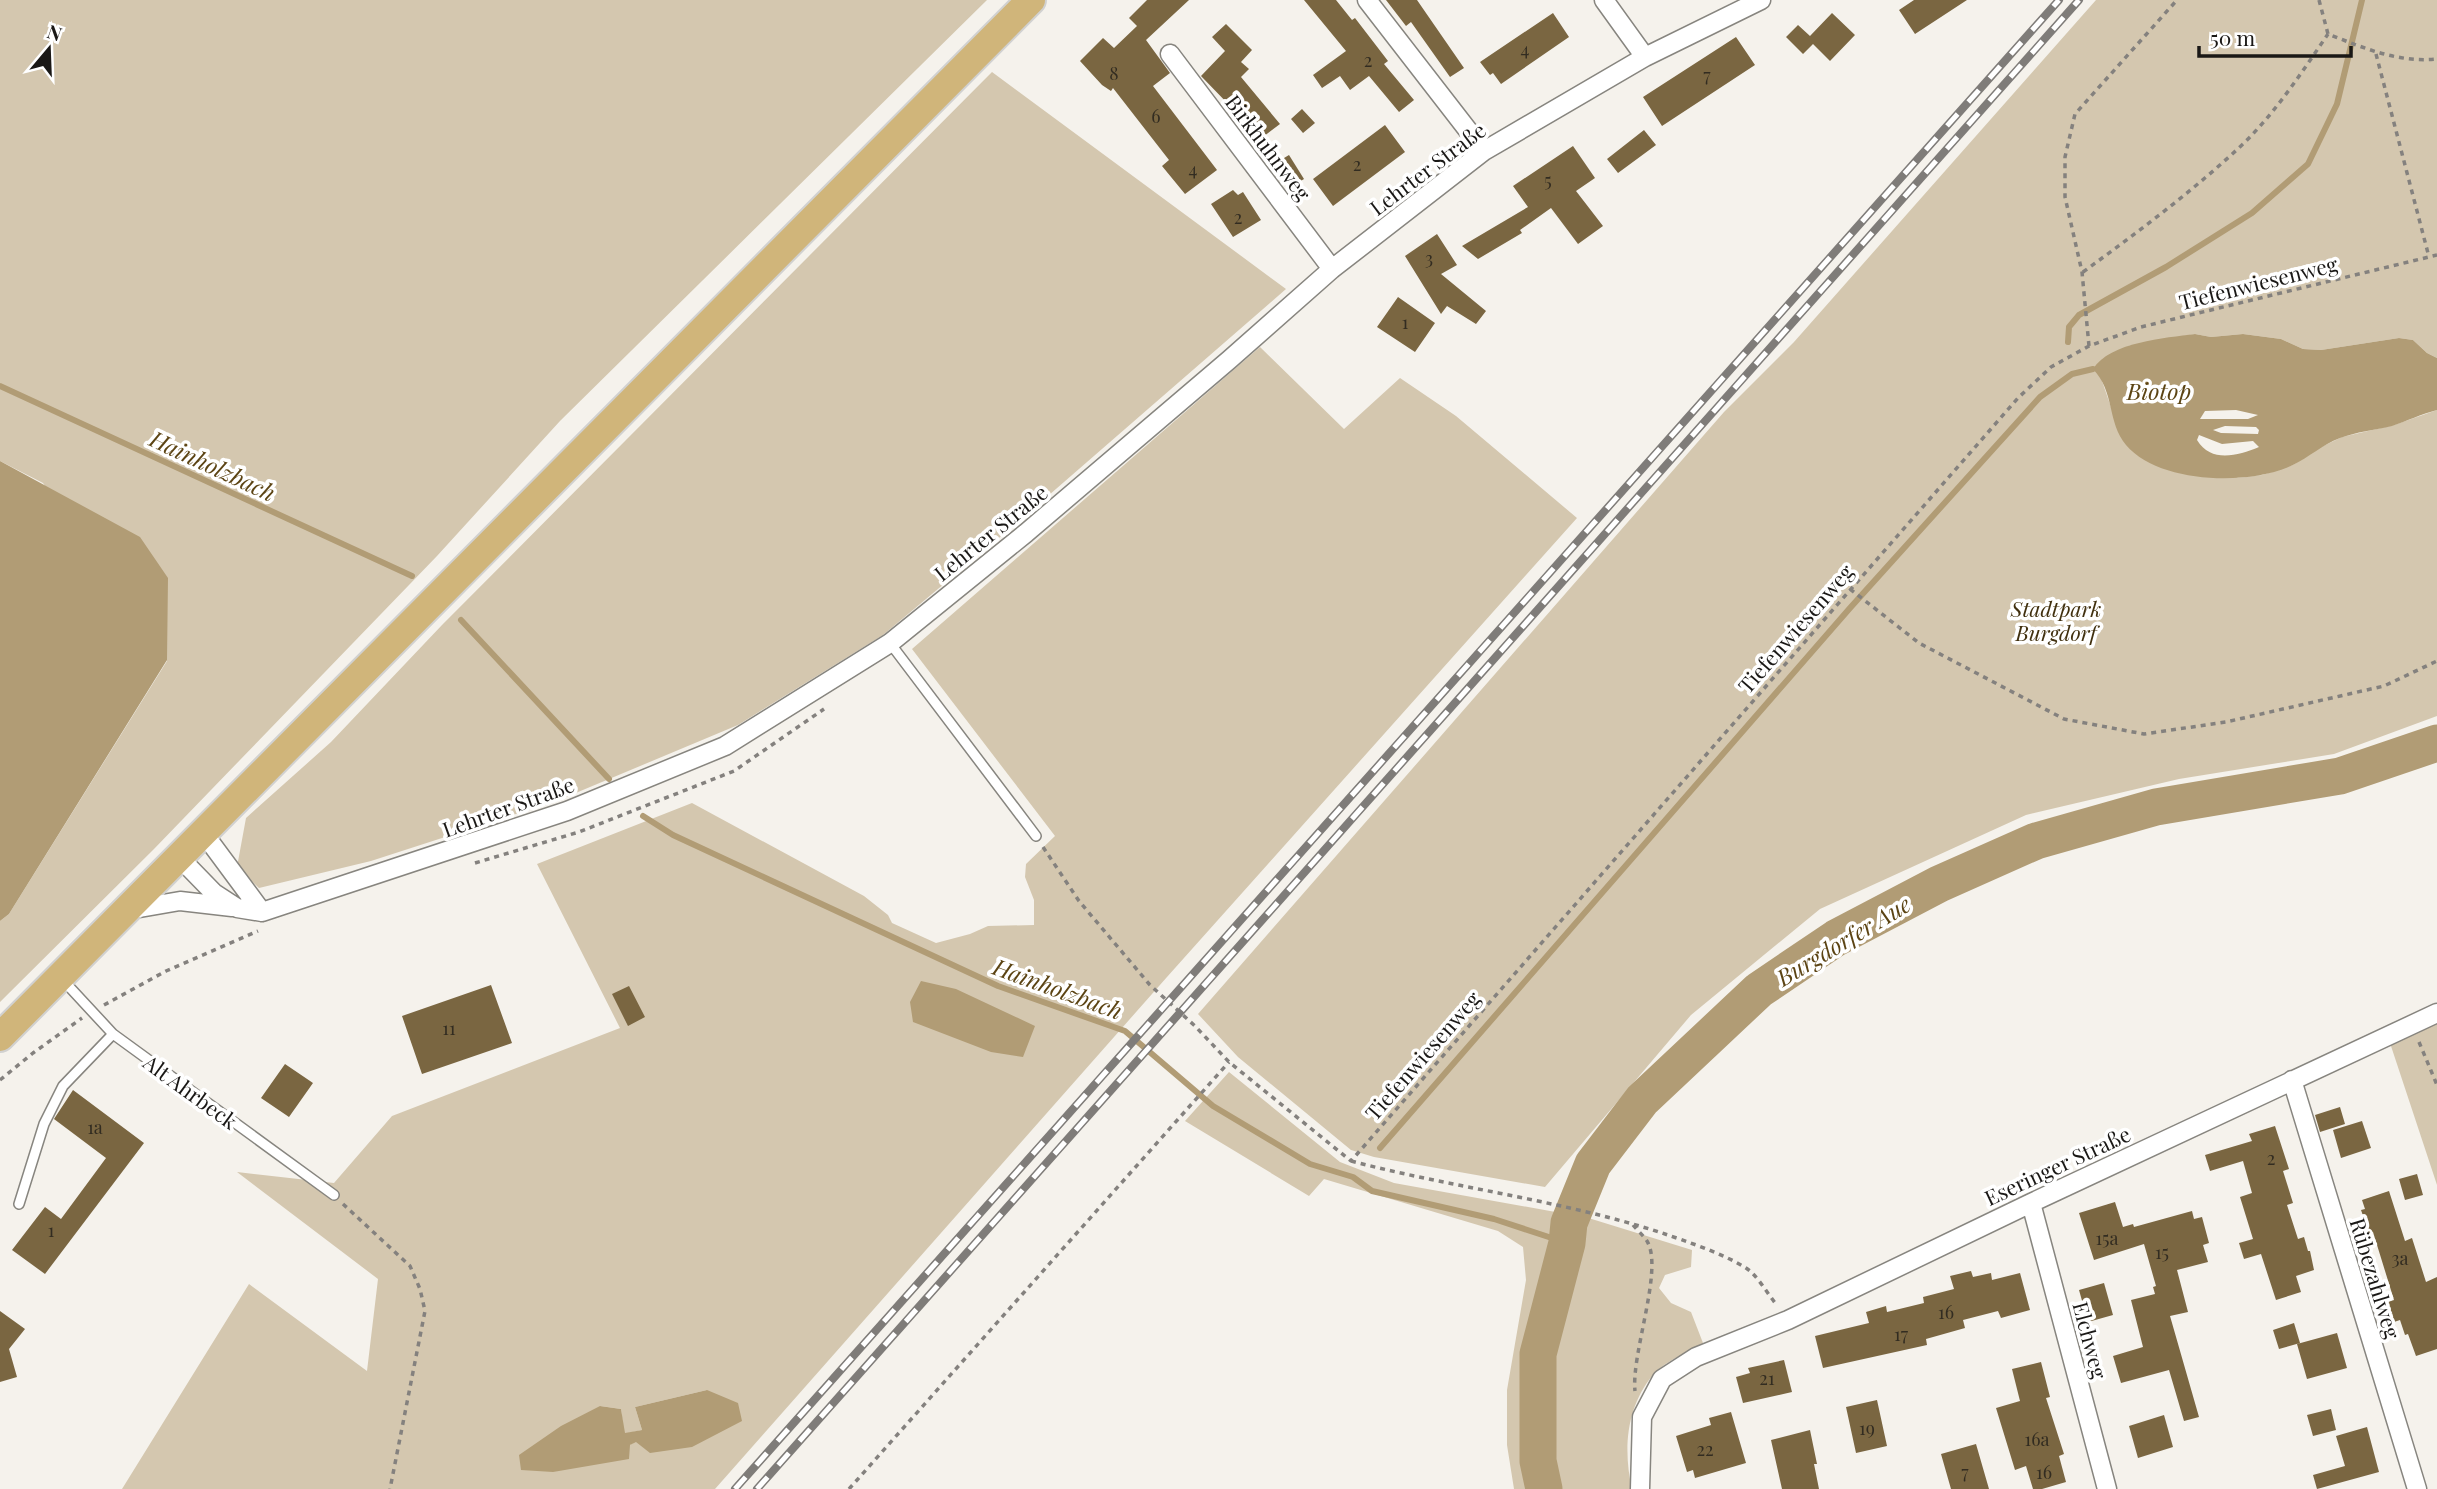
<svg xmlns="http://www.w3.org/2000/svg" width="2437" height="1489" font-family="'Playfair Display',serif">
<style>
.green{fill:#d4c7af;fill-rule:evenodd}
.water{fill:#b19c75;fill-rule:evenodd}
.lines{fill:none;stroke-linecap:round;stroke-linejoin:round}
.stream{stroke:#b19c75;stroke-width:6}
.river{stroke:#b19c75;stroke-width:37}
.building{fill:#7a6641}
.service-casing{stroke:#87857f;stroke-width:12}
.minor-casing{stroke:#87857f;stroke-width:21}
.primary-casing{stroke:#d1d1d0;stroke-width:32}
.path{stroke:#84817e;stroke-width:3.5;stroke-dasharray:5 5;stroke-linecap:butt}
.service{stroke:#fff;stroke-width:9}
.minor{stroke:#fff;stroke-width:18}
.primary{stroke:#d0b57a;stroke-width:28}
.rail-casing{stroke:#7f7c79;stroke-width:8}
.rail{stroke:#fff;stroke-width:5;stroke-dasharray:16;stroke-linecap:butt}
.labels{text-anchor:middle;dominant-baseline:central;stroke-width:7;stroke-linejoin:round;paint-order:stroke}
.number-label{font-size:18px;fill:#322c21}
.street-label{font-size:21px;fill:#1a1816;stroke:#fff}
.park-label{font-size:21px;font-style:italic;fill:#41300f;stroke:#fff}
.water-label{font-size:23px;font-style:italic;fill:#5c4414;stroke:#fff}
</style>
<rect width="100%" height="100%" fill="#f5f2ec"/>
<path class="green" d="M0 0H987L560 421 437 556 154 849 0 1002V921L9 914 167 661 43 483 0 461Z
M2096 0H2437V358L2427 353 2413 340 2399 338 2321 350 2303 349 2281 339 2243 334 2211 337 2195 334 2128 346 2101 378 2112 410 2238 478 2262 475 2293 465 2317 449 2342 437 2394 425 2437 410V716L2334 754 2179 779 2026 815 1820 909 1691 1015 1545 1187 1374 1157 1351 1150 1238 1057 1198 1014 1724 412 1794 342Z
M992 72 1286 289 1018 522 883 635 738 725 559 800 371 861 259 888 237 867 246 818 331 742 442 625Z
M1260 347 1344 429 1400 378 1456 416 1577 518 1167 977 715 1489H122L249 1284 367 1371 378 1279 237 1172 334 1183 392 1116 620 1028 537 864 692 803 864 896 888 915 892 923 936 943 970 934 988 926 1034 925V900L1025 877 1026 864 1055 836 912 649ZM707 1390 630 1445 600 1406 621 1409 624 1434 642 1430 635 1407Z
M2437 1022V1185L2390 1043Z
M1229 1072 1340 1162 1394 1183 1561 1213C1552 1259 1538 1303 1530 1350 1523 1395 1528 1444 1536 1489H1514L1507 1445V1390L1526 1280 1523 1247 1498 1231 1324 1179 1309 1196 1185 1121Z
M1582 1216 1692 1250 1691 1267 1665 1275 1659 1288 1671 1303 1691 1312 1703 1343C1690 1351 1662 1363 1653 1375 1626 1407 1623 1450 1632 1489H1555L1547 1440 1554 1339Z"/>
<path class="water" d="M2195 334 2211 337 2243 334 2281 339 2303 349 2321 350 2399 338 2413 340 2427 353 2437 358V410C2421 414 2407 421 2392 426 2375 430 2356 432 2340 438 2322 445 2309 457 2293 465 2250 486 2159 484 2126 445 2107 422 2115 392 2093 369 2110 342 2165 338 2195 334ZM2236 410 2258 415 2248 419H2200L2205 411ZM2225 426 2256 427 2259 430 2258 434 2221 433 2213 430ZM2199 435 2222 444 2253 441 2259 447C2237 456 2211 463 2197 440Z
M0 461 140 537 168 578 167 660 9 914 0 921Z
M921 981 956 989 1035 1026 1023 1057 991 1052 913 1022 910 1002Z
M707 1390 738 1403 742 1421 692 1447 650 1453 636 1442 630 1445 629 1459 553 1472 521 1470 519 1455 561 1426 600 1406 621 1409 625 1433 642 1430 635 1407Z"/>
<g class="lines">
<path class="stream" d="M2068 342 2069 327 2079 315 2166 267 2252 213 2308 164 2337 104 2362 0
M0 386 412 576
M461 620 609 779
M643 816 673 835 998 986 1125 1031 1213 1106 1310 1164 1353 1177 1372 1191 1494 1219 1567 1243
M1380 1148 1850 608 2040 397 2072 374 2093 369"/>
<path class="river" d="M1544 1489 1538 1461V1354L1567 1243 1569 1223 1593 1164 1642 1100 1759 990 1836 938 1939 884 2036 841 2156 807 2340 776 2437 743"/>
</g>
<path class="building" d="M1147 0H1189L1146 40 1170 73 1153 86 1217 170 1185 194 1162 166 1169 160 1113 88 1111 91 1102 85 1080 61 1103 38 1114 48 1137 26 1129 18Z
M1304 0H1336L1352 20 1355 18 1388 61 1384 64 1414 100 1399 112 1369 76 1350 90 1340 76 1322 88 1313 75 1346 51Z
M1386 0H1417L1464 68 1450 77 1411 22 1406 26Z
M1914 0H1967L1915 34 1899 10Z
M1553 13 1569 37 1501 84 1493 73 1490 75 1480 62Z
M1832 13 1855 35 1830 61 1813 44 1803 54 1786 37 1798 25 1810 36Z
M1226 24 1252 50 1241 62 1249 69 1241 77 1280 124 1255 143 1228 110 1231 107 1201 76 1225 51 1212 37Z
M1736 37 1755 65 1662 126 1643 97Z
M1302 109 1315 123 1303 133 1291 119Z
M1385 125 1405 152 1333 206 1313 179Z
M1644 130 1656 145 1618 173 1607 159Z
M1573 146 1595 178 1576 191 1603 226 1578 244 1551 208 1520 230 1522 233 1478 259 1462 246 1528 207 1513 186Z
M1289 155 1304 179 1289 188 1274 164Z
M1233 190 1238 195 1243 192 1261 220 1233 237 1211 204Z
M1437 234 1457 265 1441 274 1486 311 1476 324 1447 306 1441 314 1405 256Z
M1398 297 1435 323 1415 352 1377 327Z
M491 985 512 1043 422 1074 402 1016Z
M629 986 645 1017 628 1026 612 994Z
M285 1064 313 1083 289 1117 261 1098Z
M73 1090 144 1143 45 1274 12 1250 45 1207 61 1219 106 1158 54 1119Z
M2340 1107 2345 1124 2320 1132 2315 1115Z
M2362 1121 2371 1148 2341 1158 2333 1130Z
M2275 1126 2289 1169 2283 1171 2293 1203 2287 1205 2298 1239 2304 1237 2308 1251H2310L2314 1270 2296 1276 2301 1292 2276 1300 2261 1254 2244 1259 2239 1243 2253 1239 2240 1197 2252 1193 2243 1161 2210 1171 2205 1155 2252 1141 2249 1134Z
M2417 1174 2423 1195 2405 1200 2399 1179Z
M2389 1191 2405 1241 2412 1238 2426 1282 2437 1277V1349L2416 1356 2408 1334 2405 1335 2400 1320 2391 1323 2385 1303 2394 1300 2373 1232 2369 1233 2361 1210 2365 1209 2362 1200Z
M2115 1202 2123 1227 2133 1224 2134 1227 2192 1211 2194 1219 2202 1217 2209 1243 2203 1245 2208 1262 2177 1270 2188 1312 2170 1316 2199 1417 2184 1421 2169 1370 2121 1383 2113 1356 2143 1347 2131 1300 2155 1294 2153 1287 2156 1286 2144 1244 2094 1260 2079 1213Z
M1971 1271 1973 1277 1991 1273 1992 1280 2020 1273 2030 1310 2001 1318 1998 1311 1963 1320 1965 1328 1926 1339 1927 1345 1823 1368 1815 1336 1869 1323 1866 1312 1886 1306 1887 1312 1924 1303 1923 1297 1954 1289 1950 1276Z
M2104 1283 2113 1315 2088 1322 2079 1290Z
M0 1311 25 1329 9 1349 17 1377 0 1382Z
M2294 1323 2300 1343 2279 1349 2273 1330Z
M2337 1333 2347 1368 2307 1379 2297 1344Z
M1784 1360 1792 1392 1743 1403 1736 1377 1750 1373 1748 1368Z
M2041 1362 2050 1397 2046 1398 2064 1454 2059 1456 2066 1482 2042 1489H2033L2026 1466 2015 1470 1996 1408 2020 1401 2012 1369Z
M1877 1400 1887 1446 1856 1453 1846 1407Z
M2331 1409 2336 1430 2313 1436 2307 1415Z
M1731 1412 1746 1463 1695 1478 1693 1470 1687 1472 1676 1436 1711 1425 1709 1418Z
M2164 1415 2173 1447 2138 1458 2129 1426Z
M2367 1427 2379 1472 2317 1489 2313 1475 2345 1466 2336 1436Z
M1810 1430 1817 1464H1814L1819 1489H1782L1771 1440Z
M1976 1444 1989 1489H1951L1941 1454Z"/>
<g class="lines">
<g class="service-casing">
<path id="service" d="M890 643 1036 836
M62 979 113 1034 334 1195
M19 1204 44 1124 63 1086 113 1034"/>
</g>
<g class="minor-casing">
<path id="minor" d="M1367 0 1484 151
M1604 0 1645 57
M1170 54 1332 269
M202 831 262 912
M178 856 214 893 237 908 262 912 567 811 725 746 890 643 1026 533 1229 360 1332 269 1484 151 1645 57 1761 0
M128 910 180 901 232 907
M2292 1080 2417 1489
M2031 1203 2107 1489
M1640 1489 1642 1417 1662 1379 1696 1357 1788 1320 2031 1203 2437 1013"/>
</g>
<g class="primary-casing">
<path id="primary" d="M0 1037 1031 0"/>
</g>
<path class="path" d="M2319 0 2328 34C2364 48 2398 63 2437 59
M2376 54 2429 257
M2083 272C2138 232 2193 191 2243 144 2276 112 2302 72 2328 34
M2089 346 2082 272 2065 197V157L2075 114 2177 0
M1850 589 1919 643 2064 719 2144 734 2226 722 2384 686 2437 661
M1043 847 1079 901 1150 985 1195 1026 1229 1062 1351 1161 2018 398 2051 367 2089 346 2141 327 2437 255
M475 863 579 832 734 771 824 709
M104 1005 166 971 258 931
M2419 1042 2437 1085
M0 1080 33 1053 82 1018
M1351 1161C1454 1188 1561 1200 1662 1233 1688 1242 1722 1253 1746 1268 1757 1275 1767 1293 1776 1304
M343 1204 410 1266 420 1289 425 1311 390 1489
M1633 1225C1637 1230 1643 1235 1647 1241 1664 1269 1631 1353 1635 1391
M849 1489 1229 1062"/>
<use href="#service" class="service"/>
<use href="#minor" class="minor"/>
<use href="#primary" class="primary"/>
<g class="rail-casing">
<path id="rail" d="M735 1489 2059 0
M757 1489 2079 0"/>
</g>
<use href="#rail" class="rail"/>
</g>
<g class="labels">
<g class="number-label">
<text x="1525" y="49">4</text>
<text x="1368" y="60">2</text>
<text x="1114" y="73">8</text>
<text x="1707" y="75">7</text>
<text x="1156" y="116">6</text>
<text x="1357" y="164">2</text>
<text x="1193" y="169">4</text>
<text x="1548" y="180">5</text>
<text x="1238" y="217">2</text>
<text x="1429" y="258">3</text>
<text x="1405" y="322">1</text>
<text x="449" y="1028">11</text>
<text x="95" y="1127">1a</text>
<text x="2271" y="1158">2</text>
<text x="51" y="1230">1</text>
<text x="2107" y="1238">15a</text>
<text x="2162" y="1252">15</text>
<text x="2400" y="1258">3a</text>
<text x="1946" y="1312">16</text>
<text x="1901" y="1334">17</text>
<text x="1767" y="1378">21</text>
<text x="1867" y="1428">19</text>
<text x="2037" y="1439">16a</text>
<text x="1705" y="1449">22</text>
<text x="1965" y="1472">7</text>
<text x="2044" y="1472">16</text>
</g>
<g class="street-label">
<text transform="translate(1269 147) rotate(53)">Birkhuhnweg</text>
<text transform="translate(1427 168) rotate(-37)">Lehrter Straße</text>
<text transform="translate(2258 282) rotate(-14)">Tiefenwiesenweg</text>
<text transform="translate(990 532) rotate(-39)">Lehrter Straße</text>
<text transform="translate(1795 628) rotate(-49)">Tiefenwiesenweg</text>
<text transform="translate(508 806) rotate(-20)">Lehrter Straße</text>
<text transform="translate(1422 1055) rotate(-49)">Tiefenwiesenweg</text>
<text transform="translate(191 1091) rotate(36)">Alt Ahrbeck</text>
<text transform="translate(2057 1165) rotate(-25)">Eseringer Straße</text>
<text transform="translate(2376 1278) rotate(73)">Rübezahlweg</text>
<text transform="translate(2091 1340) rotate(75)">Elchweg</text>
</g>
<g class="park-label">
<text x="2056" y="608">Stadtpark<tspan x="2056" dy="24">Burgdorf</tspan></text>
</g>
<g class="water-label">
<text x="2159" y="390">Biotop</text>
<text transform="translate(213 465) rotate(25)">Hainholzbach</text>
<text transform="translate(1843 940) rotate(-31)">Burgdorfer Aue</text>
<text transform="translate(1058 988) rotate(20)">Hainholzbach</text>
</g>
</g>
<g transform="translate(49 49) rotate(19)" stroke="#ffffff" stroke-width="5" paint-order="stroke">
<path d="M0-5L12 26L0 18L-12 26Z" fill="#1a1816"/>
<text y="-10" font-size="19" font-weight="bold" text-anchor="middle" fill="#1a1816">N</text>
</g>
<path d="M2199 46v10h152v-10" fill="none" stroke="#1a1816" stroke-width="3.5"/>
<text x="2210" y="46" font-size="21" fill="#1a1816" stroke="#ffffff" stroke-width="5" paint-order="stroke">50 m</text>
</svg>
